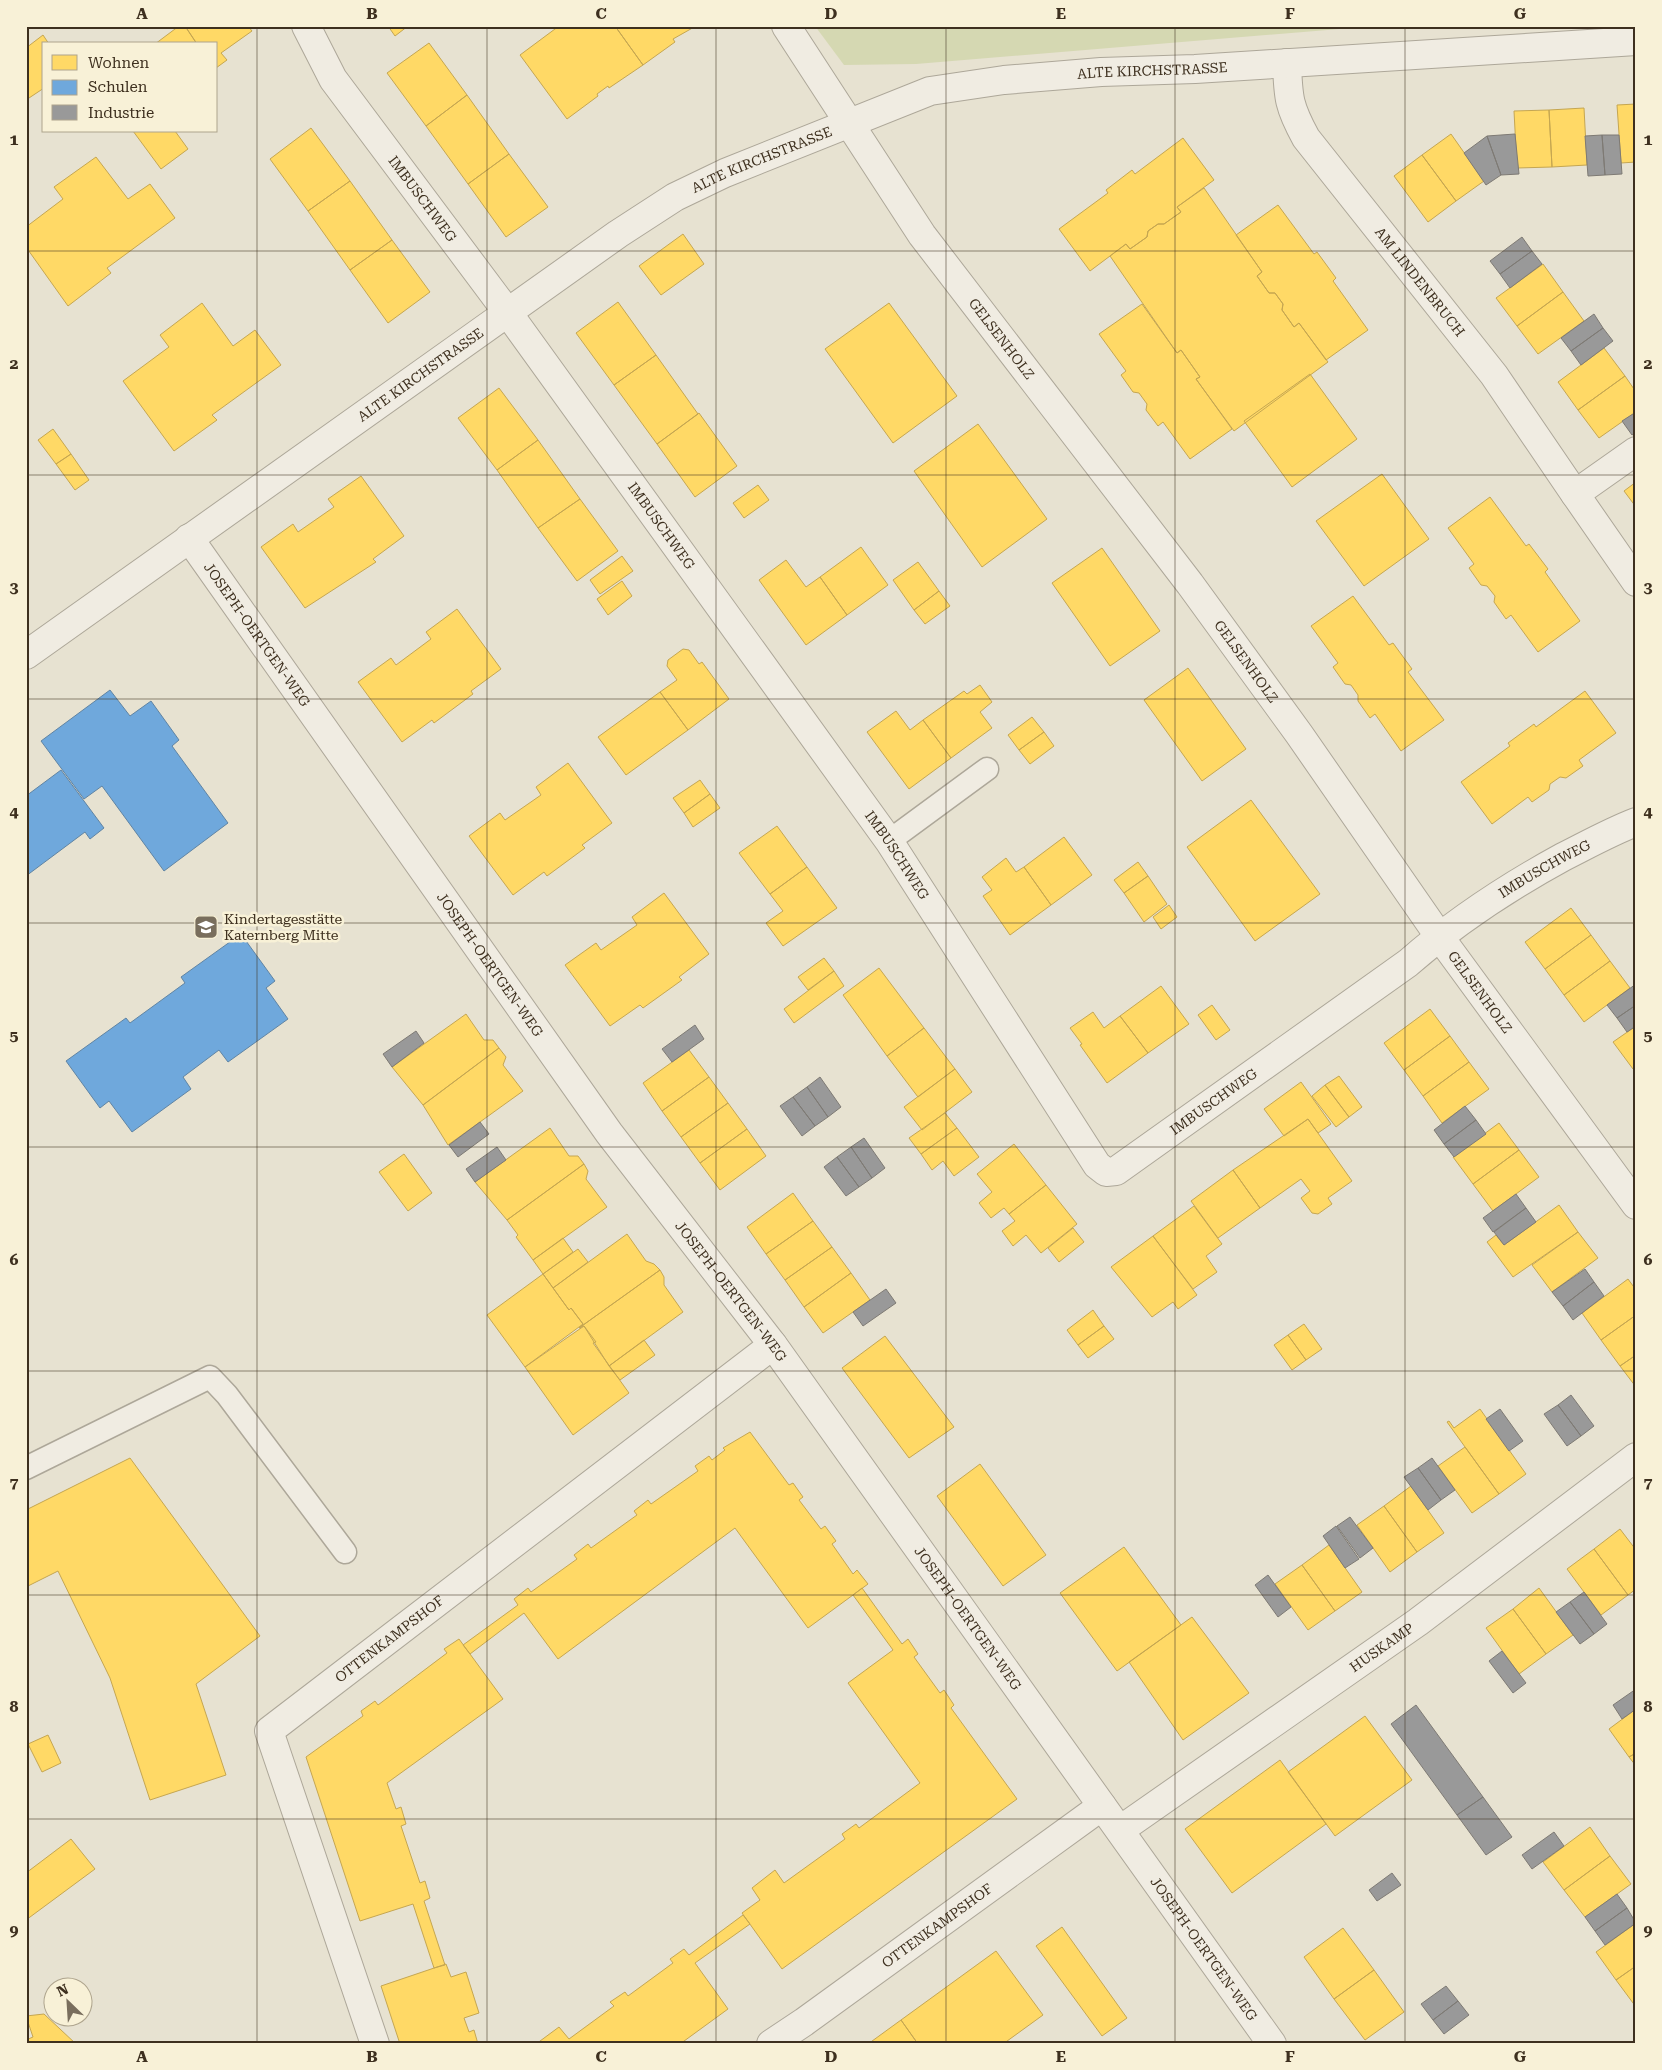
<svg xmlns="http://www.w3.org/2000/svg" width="1662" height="2070" font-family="'Roboto Serif',serif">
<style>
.green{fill:#d5d8b2}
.homes{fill:#ffd966;stroke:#c5a651}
.schools{fill:#6fa8dc;stroke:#6084a3}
.industry{fill:#999;stroke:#7e7a74}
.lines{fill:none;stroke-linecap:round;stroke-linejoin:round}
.service-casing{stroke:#ada799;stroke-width:25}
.minor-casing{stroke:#ada799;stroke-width:30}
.service{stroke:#f0ece2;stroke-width:22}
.minor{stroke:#f0ece2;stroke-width:28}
.grid{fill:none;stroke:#3e301f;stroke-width:1;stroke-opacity:0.55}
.labels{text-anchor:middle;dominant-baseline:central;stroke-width:5;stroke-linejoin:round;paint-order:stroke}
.street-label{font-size:14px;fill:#3e301f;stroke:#f8f1d7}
.poi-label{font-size:14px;fill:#3e301f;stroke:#f8f1d7;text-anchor:start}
.neatline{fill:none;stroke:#3e301f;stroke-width:2}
.grid-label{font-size:16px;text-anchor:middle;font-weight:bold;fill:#3e301f}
</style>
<rect width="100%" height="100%" fill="#e7e2d1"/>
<path class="green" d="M815 26H1376L916 64 844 65Z"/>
<path class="homes" d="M179 26H185L197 44H155Z
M185 26H248L252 31 221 53 227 60 216 68V44H197Z
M388 26H408L395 36Z
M559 26H615L643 65 609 88 608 86 597 94 598 96 567 119 520 55Z
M615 26H696L673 39 675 42 643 65Z
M43 35 49 44H44V88L26 100V48Z
M429 43 467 95 426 126 387 73Z
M467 95 509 154 468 184 426 126Z
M1636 104V162L1621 163 1617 105Z
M1584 108 1587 165 1552 167 1549 110Z
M1549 110 1552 167 1517 168 1514 111Z
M311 128 350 181 308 211 270 159Z
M133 131H175L188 149 161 169Z
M1451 134 1484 181 1456 201 1422 155Z
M1183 138 1214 180 1177 207 1181 212 1164 224H1158L1148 231 1147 237 1130 249 1126 244 1090 271 1059 229 1108 193 1106 190 1132 170 1135 174Z
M509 154 548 207 506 237 468 184Z
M1422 155 1456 201 1428 222 1394 176Z
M96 157 128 199 150 184 175 218 107 268 111 273 68 306 26 247V227L63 199 54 187Z
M350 181 392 240 350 270 308 211Z
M1204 188 1262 272 1257 276 1269 293H1275L1283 304 1282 310 1294 327 1299 323 1328 362 1234 431 1196 379 1200 377 1181 350 1177 353 1110 256 1126 244 1130 249 1147 237 1148 231 1158 224H1164L1181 212 1177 207Z
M1278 205 1314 254 1317 252 1336 278 1333 281 1368 330 1326 360 1299 323 1294 327 1282 310 1283 304 1275 293H1269L1257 276 1262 272 1236 235Z
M683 234 704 264 661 295 639 266Z
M392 240 430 292 388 323 350 270Z
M1543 264 1563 292 1517 326 1496 298Z
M1563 292 1584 321 1538 354 1517 326Z
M618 302 656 355 614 385 576 333Z
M202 303 233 346 255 330 281 365 212 415 217 420 174 451 123 381 169 347 160 335Z
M889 303 957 396 893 443 825 349Z
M1142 304 1177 353 1181 350 1200 377 1196 379 1232 429 1190 459 1163 422 1158 426 1146 410 1147 404 1139 393 1133 392 1121 375 1126 371 1099 334Z
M1604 348 1625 376 1578 410 1558 382Z
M656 355 698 414 657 444 614 385Z
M1310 374 1357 439 1292 487 1244 421Z
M1625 376 1636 392V412L1599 438 1578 410Z
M499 388 538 440 497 470 458 418Z
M699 413 737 466 695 497 657 444Z
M978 424 1047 519 982 567 914 471Z
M53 429 71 454 56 464 38 440Z
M538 440 580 499 538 528 497 470Z
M71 454 89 480 75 490 56 464Z
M1382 474 1429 539 1364 586 1316 521Z
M361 476 404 536 373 559 376 562 305 608 261 547 293 524 298 532 334 507 328 499Z
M1636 482V507L1624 491Z
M758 485 769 500 744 518 733 503Z
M1490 497 1526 546 1529 544 1548 569 1545 572 1580 621 1538 652 1511 615 1506 619 1494 602 1495 596 1487 586 1481 585 1469 568 1474 564 1448 528Z
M580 499 618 551 577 581 538 528Z
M861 547 888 585 847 615 820 577Z
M1102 548 1160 631 1110 666 1052 583Z
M622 556 633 571 600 594 590 580Z
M786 560 806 587 820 577 847 615 806 645 759 580Z
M918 562 939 591 914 610 893 580Z
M622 581 632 596 608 615 597 599Z
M939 591 950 606 925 624 914 610Z
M1353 596 1389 645 1393 643 1412 669 1408 672 1444 720 1401 751 1375 714 1370 718 1358 701V695L1351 685 1345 684 1333 667 1338 663 1311 626Z
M457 609 501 669 471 691 473 694 434 723 432 720 402 742 358 682 391 658 396 665 431 639 426 632Z
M683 649 689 650 699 664 702 662 729 699 688 730 660 692 677 680 667 666 668 660Z
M1188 668 1246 749 1202 781 1144 700Z
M980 685 992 702 980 712 992 728 951 758 923 720 964 691 967 694Z
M1585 691 1616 733 1579 760 1583 766 1566 778 1560 777 1550 784 1549 790 1532 802 1528 797 1492 824 1461 782 1510 746 1508 743 1534 724 1536 727Z
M660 692 688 730 626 775 598 737Z
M896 711 910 730 923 720 951 758 909 789 867 732Z
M1032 717 1044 732 1019 750 1008 735Z
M1044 732 1054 746 1030 764 1019 750Z
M568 763 612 823 582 845 585 848 547 876 544 872 513 895 469 836 500 813 505 820 541 795 536 787Z
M700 780 710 794 684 813 673 798Z
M710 794 720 808 693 827 684 813Z
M1251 800 1320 894 1255 941 1187 847Z
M777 826 807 867 770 894 739 853Z
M1064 837 1092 875 1051 905 1024 867Z
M1006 858 1016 872 1024 867 1051 905 1010 935 983 896 992 890 982 877Z
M1138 862 1148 876 1124 893 1114 880Z
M807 867 837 908 783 946 766 923 783 911 770 894Z
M1148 876 1167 904 1144 922 1124 893Z
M664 893 709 954 679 977 682 980 643 1008 640 1005 610 1026 565 965 596 943 601 950 637 925 632 917Z
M1169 905 1177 917 1161 929 1153 917Z
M1571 908 1591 935 1545 969 1525 942Z
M1591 935 1610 961 1564 995 1545 969Z
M824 958 834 971 808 990 798 977Z
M1610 961 1630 988 1584 1022 1564 995Z
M879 968 924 1028 887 1056 843 995Z
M834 971 844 986 794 1023 784 1009Z
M1161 986 1189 1024 1148 1053 1120 1016Z
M1212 1005 1230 1030 1216 1040 1198 1015Z
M1430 1009 1450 1036 1404 1070 1384 1043Z
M1093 1012 1104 1028 1120 1016 1148 1053 1107 1083 1080 1045 1082 1044 1070 1028Z
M466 1014 484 1040H493L499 1048 423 1105 392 1067Z
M1636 1026V1067L1633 1069 1613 1042Z
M924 1028 955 1069 918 1097 887 1056Z
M1450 1036 1469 1062 1423 1096 1404 1070Z
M499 1048 506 1057 503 1065 523 1091 448 1145 423 1105Z
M689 1050 709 1077 662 1111 643 1083Z
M1469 1062 1489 1089 1442 1123 1423 1096Z
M955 1069 972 1092 922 1130 904 1107Z
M1339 1076 1362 1107 1349 1117 1325 1085Z
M709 1077 728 1103 681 1137 662 1111Z
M1301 1082 1331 1124 1318 1133 1308 1119 1284 1136 1264 1109Z
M1325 1085 1349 1117 1336 1127 1312 1096Z
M728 1103 747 1129 700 1163 681 1137Z
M945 1113 957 1128 921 1154 909 1138Z
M1308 1119 1352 1181 1328 1198 1332 1204 1318 1214 1312 1213 1301 1198 1310 1191 1301 1179 1260 1208 1233 1170Z
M1499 1123 1519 1150 1473 1184 1453 1157Z
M550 1128 569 1156H578L584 1164 507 1220 475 1182Z
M957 1128 979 1157 954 1176 943 1161 932 1170 921 1154Z
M747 1129 766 1156 720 1190 700 1163Z
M1014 1144 1046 1185 1009 1214 1004 1208 991 1218 979 1203 992 1192 977 1174Z
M1519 1150 1539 1177 1493 1211 1473 1184Z
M404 1154 432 1193 408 1211 379 1172Z
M584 1164 588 1171 586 1179 607 1207 533 1260 516 1237 518 1235 507 1220Z
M1233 1170 1260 1208 1218 1238 1191 1201Z
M1046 1185 1077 1224 1041 1253 1026 1235 1013 1246 1002 1231 1015 1221 1009 1214Z
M793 1193 813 1221 766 1254 747 1227Z
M1559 1205 1578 1232 1513 1277 1487 1242 1496 1235 1504 1245Z
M1194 1206 1222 1244 1206 1256 1217 1272 1193 1289 1153 1236Z
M813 1221 832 1247 785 1280 766 1254Z
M1073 1228 1084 1242 1059 1262 1048 1248Z
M1578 1232 1598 1258 1552 1292 1532 1265Z
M627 1234 646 1261 654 1264 660 1270 579 1328 583 1324 571 1308 569 1310 553 1288Z
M1153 1236 1197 1295 1178 1309 1173 1302 1152 1317 1111 1267Z
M563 1238 573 1252 543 1274 533 1260Z
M832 1247 851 1273 804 1307 785 1280Z
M578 1249 588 1262 553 1288 543 1274Z
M660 1270 664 1277V1285L683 1312 609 1366 584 1326 579 1328Z
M851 1273 870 1300 823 1333 804 1307Z
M543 1274 569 1310 571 1308 583 1324 525 1367 487 1315Z
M1628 1279 1636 1290V1315L1601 1340 1582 1313Z
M1093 1310 1104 1326 1078 1345 1067 1330Z
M1636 1315V1355L1620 1366 1601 1340Z
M1304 1324 1322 1349 1306 1360 1288 1335Z
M584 1326 596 1342 593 1343 629 1393 573 1435 525 1367Z
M1104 1326 1114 1339 1088 1358 1078 1345Z
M1288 1335 1306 1360 1292 1370 1274 1345Z
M885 1336 954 1427 909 1458 842 1368Z
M644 1340 655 1355 620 1380 609 1366Z
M1636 1355V1387L1620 1366Z
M1480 1409 1526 1474 1499 1494 1447 1422 1449 1421 1454 1428Z
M750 1432 789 1485 793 1483 803 1497 799 1500 821 1529 825 1526 836 1541 832 1544 853 1574 857 1570 868 1584 808 1628 735 1528 558 1659 524 1613 470 1654 463 1645 518 1605 514 1599 528 1588 531 1592 577 1559 574 1555 588 1544 591 1548 637 1515 634 1511 648 1500 651 1504 698 1471 695 1466 709 1456 712 1460 725 1450 723 1448Z
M1465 1447 1499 1494 1472 1513 1438 1466Z
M130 1458 260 1636 196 1684 226 1775 150 1800 110 1678 58 1571 26 1587V1510Z
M980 1464 1046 1555 1003 1586 937 1496Z
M1411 1486 1444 1533 1417 1552 1384 1506Z
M1384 1506 1417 1552 1390 1572 1357 1525Z
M1620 1529 1636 1550V1589L1628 1595 1594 1549Z
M1329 1545 1362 1592 1335 1611 1302 1565Z
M1124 1547 1181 1625 1117 1671 1060 1593Z
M1594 1549 1628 1595 1601 1615 1567 1569Z
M1302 1565 1335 1611 1308 1630 1275 1584Z
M862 1588 902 1644 908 1639 918 1654 914 1657 940 1693 944 1690 954 1705 951 1708 1017 1799 782 1969 742 1913 760 1900 752 1888 775 1870 784 1883 845 1839 842 1834 856 1824 859 1828 920 1783 848 1683 893 1650 853 1595Z
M1539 1588 1573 1635 1546 1654 1513 1609Z
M1513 1609 1546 1654 1519 1674 1486 1628Z
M1192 1617 1249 1693 1183 1740 1129 1662Z
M459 1639 503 1699 387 1783 396 1809 401 1807 406 1824 401 1826 420 1883 425 1881 430 1898 424 1901 445 1965 434 1968 413 1904 360 1921 306 1757 363 1716 361 1711 375 1701 378 1705 447 1653 444 1649Z
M1636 1709V1753L1629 1757 1609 1729Z
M1365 1716 1412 1780 1335 1836 1288 1772Z
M48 1735 61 1763 42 1772 28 1744Z
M1636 1753V1766L1629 1757Z
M1280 1760 1326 1824 1232 1893 1185 1829Z
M1590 1827 1610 1856 1564 1890 1543 1862Z
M71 1839 95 1869 26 1920V1873Z
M1610 1856 1631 1884 1585 1917 1564 1890Z
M743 1915 750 1924 695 1963 728 2009 680 2044H536L559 2027 569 2039 614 2006 610 2002 625 1992 628 1996 673 1963 670 1959 684 1949 689 1955Z
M1636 1923V1966L1616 1980 1596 1952Z
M1062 1927 1127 2018 1102 2036 1036 1946Z
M1343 1928 1374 1970 1334 1999 1304 1957Z
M996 1951 1043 2015 1003 2044H918L901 2020Z
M446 1964 451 1977 466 1972 479 2013 464 2018 469 2032 474 2030 478 2044H400L381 1986Z
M1636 1966V2007L1616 1980Z
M1374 1970 1404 2012 1365 2040 1334 1999Z
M44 2014 76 2044H26V2040L33 2037 26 2016Z
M901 2020 918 2044H868Z"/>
<path class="schools" d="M110 690 130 716 151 701 179 740 172 746 228 823 164 871 102 786 84 799 41 741Z
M61 770 104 828 90 839 85 832 26 876V796Z
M241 934 275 981 266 988 288 1019 228 1062 219 1050 183 1077 191 1089 132 1132 109 1101 100 1108 66 1061 126 1018 130 1023 185 983 181 977Z"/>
<path class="industry" d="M1515 134 1519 174 1501 175 1487 136Z
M1602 135 1605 175 1588 176 1585 136Z
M1602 135H1619L1622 174 1605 175Z
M1487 136 1501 175 1486 185 1464 153Z
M1522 237 1532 251 1500 274 1490 261Z
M1532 251 1542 264 1510 288 1500 274Z
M1594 314 1603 328 1571 351 1561 338Z
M1603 328 1613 341 1581 365 1571 351Z
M1636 412V432L1632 435 1622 421Z
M1636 984V1005L1617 1018 1607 1005Z
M1636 1005V1026L1627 1032 1617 1018Z
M695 1025 704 1039 672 1062 662 1049Z
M416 1031 424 1043 392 1067 383 1054Z
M820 1077 841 1107 828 1117 807 1087Z
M807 1087 828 1117 815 1126 793 1097Z
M793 1097 815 1126 802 1136 780 1106Z
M1465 1106 1476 1120 1444 1144 1434 1130Z
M1476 1120 1486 1134 1454 1157 1444 1144Z
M480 1122 489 1134 458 1157 449 1145Z
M864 1138 885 1168 872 1178 851 1147Z
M497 1147 506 1160 475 1182 466 1169Z
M851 1147 872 1178 859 1187 837 1157Z
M837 1157 859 1187 846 1196 824 1167Z
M1516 1194 1526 1208 1493 1232 1483 1218Z
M1526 1208 1536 1222 1504 1245 1494 1232Z
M1585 1269 1594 1282 1563 1306 1552 1292Z
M1594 1282 1604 1296 1573 1320 1563 1306Z
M886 1289 896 1303 863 1326 853 1312Z
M1571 1395 1594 1426 1581 1436 1558 1405Z
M1558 1405 1581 1436 1567 1446 1544 1414Z
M1500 1409 1523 1441 1509 1451 1486 1419Z
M1432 1458 1455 1490 1441 1500 1418 1468Z
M1418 1468 1441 1500 1428 1510 1404 1477Z
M1350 1517 1373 1548 1360 1558 1337 1526Z
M1336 1526 1359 1559 1345 1568 1323 1536Z
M1268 1575 1291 1607 1278 1617 1255 1585Z
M1584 1592 1607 1624 1594 1634 1570 1602Z
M1570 1602 1594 1634 1580 1644 1556 1612Z
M1502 1651 1526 1683 1513 1693 1489 1661Z
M1636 1689V1709L1622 1719 1613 1705Z
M1416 1705 1483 1797 1457 1815 1391 1724Z
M1483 1797 1512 1837 1486 1855 1457 1815Z
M1554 1832 1564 1846 1532 1869 1522 1855Z
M1392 1873 1401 1885 1377 1901 1369 1890Z
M1617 1894 1627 1908 1595 1931 1585 1917Z
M1627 1908 1636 1923 1605 1945 1595 1931Z
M1446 1986 1458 2001 1433 2020 1421 2004Z
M1458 2001 1469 2015 1444 2034 1433 2020Z"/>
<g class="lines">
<g class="service-casing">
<path id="service" d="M889 841 987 769
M26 1468 210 1377 227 1395 345 1552"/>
</g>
<g class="minor-casing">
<g id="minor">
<path id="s1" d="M306 26 333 79 508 313 889 841 1097 1165 1106 1172 1116 1171 1408 963C1456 921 1508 887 1563 857 1587 845 1610 832 1636 822"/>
<path id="s2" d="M786 26 922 235 1190 584 1299 734 1439 936 1636 1205"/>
<path id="s3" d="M1287 63C1288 98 1289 107 1306 138L1494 375 1575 494 1636 451"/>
<path d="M1575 494 1636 582"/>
<path id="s4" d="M189 538 609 1133 773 1345 1272 2044"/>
<path id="s5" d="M26 655 618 234 675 197 725 173 930 91 1004 80 1101 72 1195 69 1636 41"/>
<path id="s6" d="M1120 1830 1418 1622 1636 1457"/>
<path id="s7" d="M375 2044 269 1731 773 1345"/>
<path id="s8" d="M771 2044 804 2022 1102 1806"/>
</g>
</g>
<use href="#service" class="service"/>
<use href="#minor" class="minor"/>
</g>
<path class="grid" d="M257 26V2044M487 26V2044M716 26V2044M946 26V2044M1175 26V2044M1405 26V2044M26 251H1636M26 475H1636M26 699H1636M26 923H1636M26 1147H1636M26 1371H1636M26 1595H1636M26 1819H1636"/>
<defs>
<g id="school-square" transform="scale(1.25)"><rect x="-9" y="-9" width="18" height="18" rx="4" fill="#796e5d" stroke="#f8f1d7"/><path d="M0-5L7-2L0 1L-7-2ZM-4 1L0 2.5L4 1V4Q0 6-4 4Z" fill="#fff"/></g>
</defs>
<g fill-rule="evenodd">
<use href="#school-square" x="206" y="927"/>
</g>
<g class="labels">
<g class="street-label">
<text stroke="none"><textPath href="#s5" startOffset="1294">ALTE KIRCHSTRASSE</textPath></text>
<text stroke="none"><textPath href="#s5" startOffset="889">ALTE KIRCHSTRASSE</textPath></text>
<text stroke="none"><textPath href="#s1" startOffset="209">IMBUSCHWEG</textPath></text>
<text stroke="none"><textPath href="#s3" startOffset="262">AM LINDENBRUCH</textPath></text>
<text stroke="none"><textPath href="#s2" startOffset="380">GELSENHOLZ</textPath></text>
<text stroke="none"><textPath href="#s5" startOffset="484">ALTE KIRCHSTRASSE</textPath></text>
<text stroke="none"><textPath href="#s1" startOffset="614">IMBUSCHWEG</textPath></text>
<text stroke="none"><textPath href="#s4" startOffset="118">JOSEPH-OERTGEN-WEG</textPath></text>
<text stroke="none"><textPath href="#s2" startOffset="785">GELSENHOLZ</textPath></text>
<text stroke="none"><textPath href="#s1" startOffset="1019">IMBUSCHWEG</textPath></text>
<text stroke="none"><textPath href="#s1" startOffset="1934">IMBUSCHWEG</textPath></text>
<text stroke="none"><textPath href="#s4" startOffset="522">JOSEPH-OERTGEN-WEG</textPath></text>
<text stroke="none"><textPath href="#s2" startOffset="1190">GELSENHOLZ</textPath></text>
<text stroke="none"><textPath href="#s1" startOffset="1529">IMBUSCHWEG</textPath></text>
<text stroke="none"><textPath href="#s4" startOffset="928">JOSEPH-OERTGEN-WEG</textPath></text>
<text stroke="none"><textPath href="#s4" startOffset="1332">JOSEPH-OERTGEN-WEG</textPath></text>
<text stroke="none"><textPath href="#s7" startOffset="482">OTTENKAMPSHOF</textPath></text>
<text stroke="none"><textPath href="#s6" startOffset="319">HUSKAMP</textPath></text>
<text stroke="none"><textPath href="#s8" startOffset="204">OTTENKAMPSHOF</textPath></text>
<text stroke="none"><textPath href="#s4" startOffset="1738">JOSEPH-OERTGEN-WEG</textPath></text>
</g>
<g class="poi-label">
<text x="224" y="919">Kindertagesstätte<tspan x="224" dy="16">Katernberg Mitte</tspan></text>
</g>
</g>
<rect width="1662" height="2070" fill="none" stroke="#f8f1d7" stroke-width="55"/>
<rect x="42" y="42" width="175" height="90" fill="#f8f1d7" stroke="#aea48d"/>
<rect x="52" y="55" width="25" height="15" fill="#ffd966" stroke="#aea48d"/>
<text x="88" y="68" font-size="15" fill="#3e301f">Wohnen</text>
<rect x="52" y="80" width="25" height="15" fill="#6fa8dc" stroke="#aea48d"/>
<text x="88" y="92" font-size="15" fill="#3e301f">Schulen</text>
<rect x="52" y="105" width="25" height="15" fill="#999999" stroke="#aea48d"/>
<text x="88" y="118" font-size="15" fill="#3e301f">Industrie</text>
<g transform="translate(68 2002) rotate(335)"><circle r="24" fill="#f8f1d7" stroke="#aea48d"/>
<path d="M0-4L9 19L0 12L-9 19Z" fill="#796e5d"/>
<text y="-8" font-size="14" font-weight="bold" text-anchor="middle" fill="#3e301f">N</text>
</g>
<rect x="28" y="28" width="1606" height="2014" class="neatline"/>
<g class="grid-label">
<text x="142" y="19">A</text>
<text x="372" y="19">B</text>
<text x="601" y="19">C</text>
<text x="831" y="19">D</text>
<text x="1061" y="19">E</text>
<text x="1290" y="19">F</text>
<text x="1520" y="19">G</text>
<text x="14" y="145">1</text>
<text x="1648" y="145">1</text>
<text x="14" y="369">2</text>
<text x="1648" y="369">2</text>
<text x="14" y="593">3</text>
<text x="1648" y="593">3</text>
<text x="14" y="817">4</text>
<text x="1648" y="817">4</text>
<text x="14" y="1041">5</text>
<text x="1648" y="1041">5</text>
<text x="14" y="1265">6</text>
<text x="1648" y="1265">6</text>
<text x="14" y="1488">7</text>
<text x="1648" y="1488">7</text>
<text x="14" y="1712">8</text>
<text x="1648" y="1712">8</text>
<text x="14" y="1936">9</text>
<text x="1648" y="1936">9</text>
<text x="142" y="2062">A</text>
<text x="372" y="2062">B</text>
<text x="601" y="2062">C</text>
<text x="831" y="2062">D</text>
<text x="1061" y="2062">E</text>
<text x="1290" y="2062">F</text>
<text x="1520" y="2062">G</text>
</g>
</svg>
